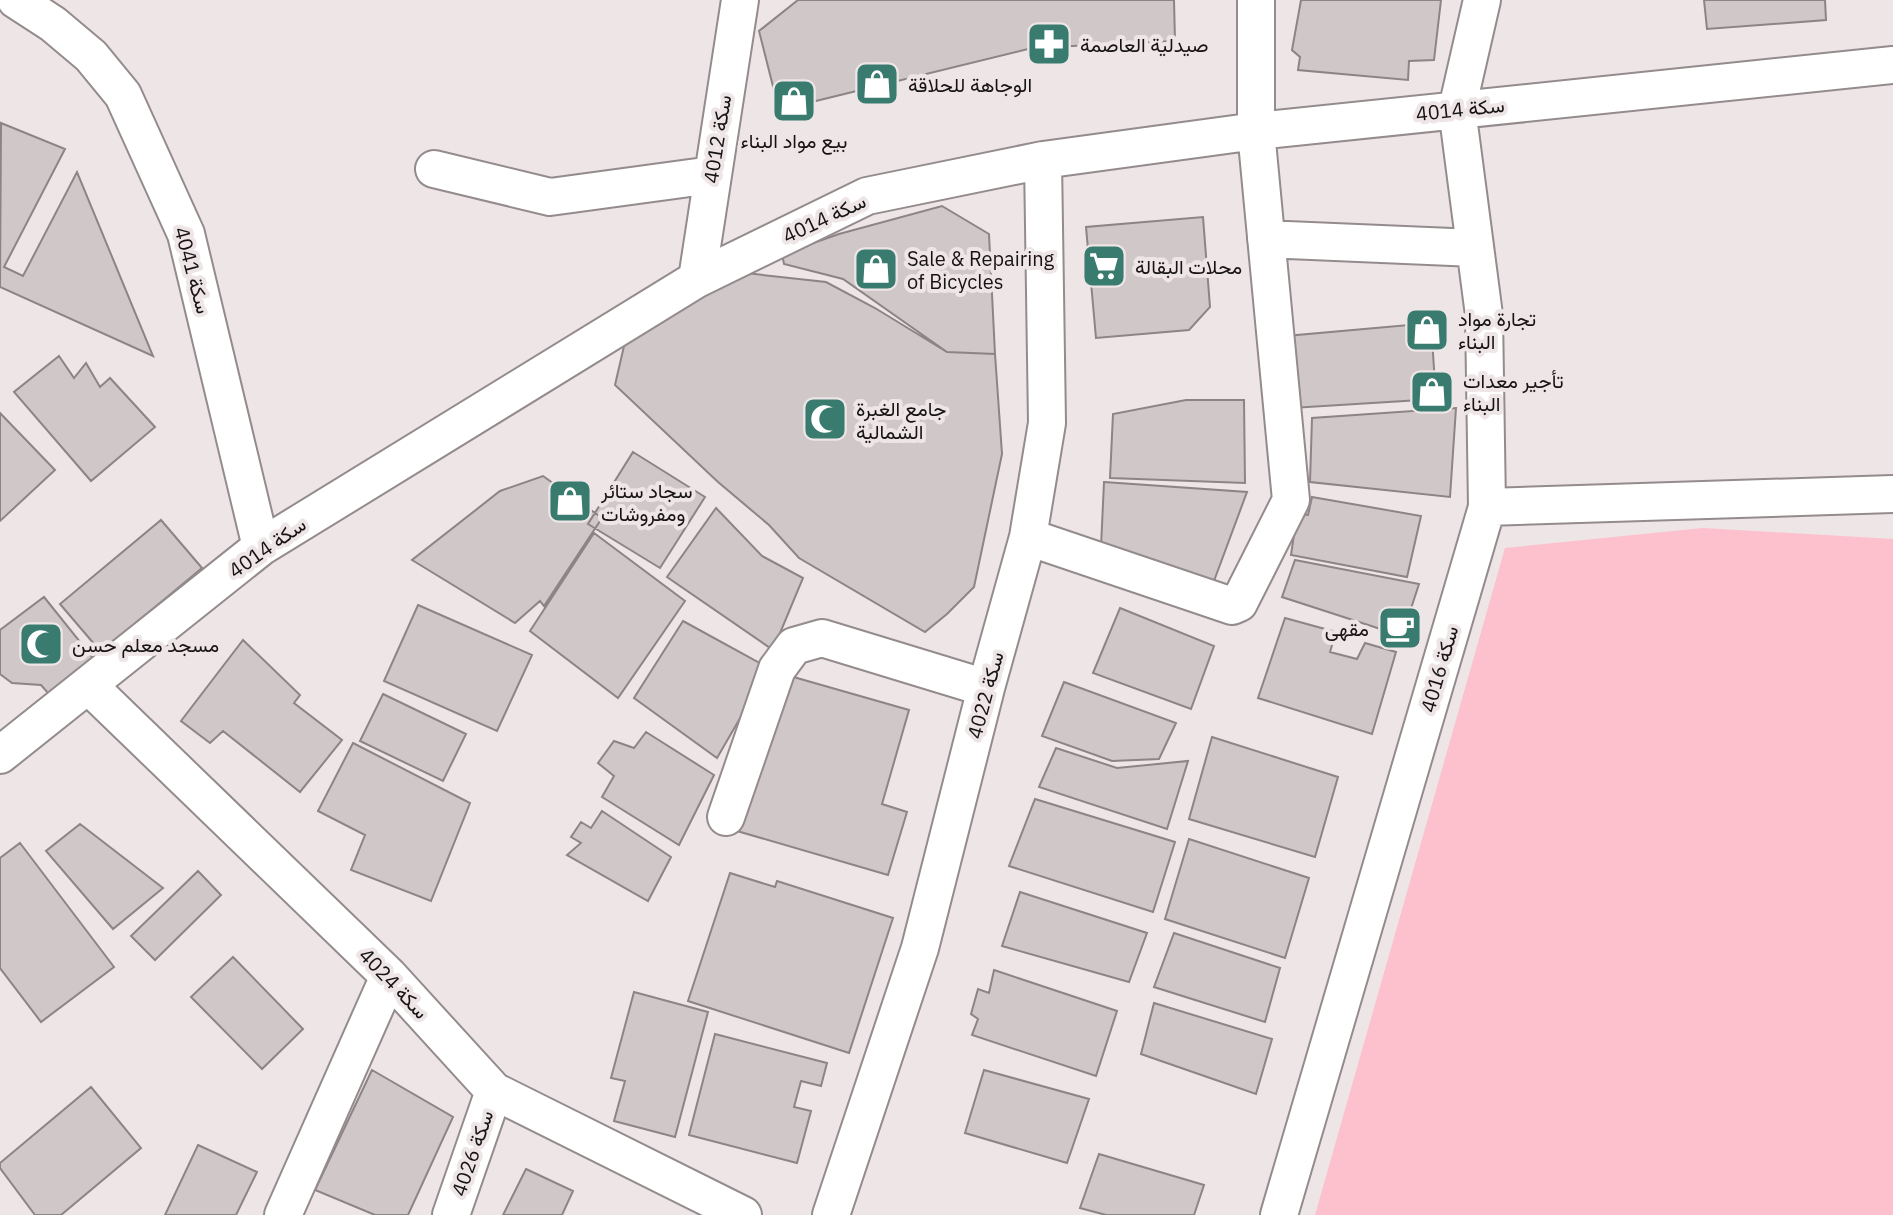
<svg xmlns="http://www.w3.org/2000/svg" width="1893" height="1215" font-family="'IBM Plex Sans',Vazirmatn,sans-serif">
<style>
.green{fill:#fdc0cd}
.building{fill:#d0c7c9;stroke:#8c8485;stroke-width:2}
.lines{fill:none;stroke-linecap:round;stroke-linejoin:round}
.minor-casing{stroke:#948b8d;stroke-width:40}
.minor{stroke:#fff;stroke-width:36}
.labels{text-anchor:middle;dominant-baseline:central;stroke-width:8;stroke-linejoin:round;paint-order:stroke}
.poi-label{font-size:20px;fill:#161314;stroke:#eee5e6;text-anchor:start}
.street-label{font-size:20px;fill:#161314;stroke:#eee5e6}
</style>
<rect width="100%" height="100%" fill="#eee5e6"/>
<path class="green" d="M1703 528 1893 539V1215H1315L1505 548Z"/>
<path class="building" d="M798 0H1174L1175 41 1032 48 779 110 759 31Z
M1301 0H1441L1434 60 1409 61 1408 80 1298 70 1300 57 1292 50Z
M1704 0H1825L1826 20 1707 29Z
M1 123 65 149 4 267 23 276 77 172 153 356 0 287Z
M942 206 989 234 995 354 947 352 843 279 784 264 782 254 839 234Z
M1203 217 1210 307 1189 330 1096 338 1086 227Z
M736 272 826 282 875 308 947 352 995 354 1002 454 974 587 947 614 925 632 799 558 769 525 718 482 615 385 624 346Z
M1431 323 1436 399 1292 408 1286 336Z
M59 356 74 378 86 363 100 387 110 378 155 427 91 481 14 392Z
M1186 400H1244L1245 483 1110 478 1113 414Z
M1456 408 1450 497 1310 482 1312 418Z
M0 413 55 470 0 521Z
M633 452 705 497 660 568 588 524Z
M543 476 602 518 544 606 540 601 515 623 412 560 500 491Z
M1104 482 1247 492 1211 589 1101 547Z
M1312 497 1421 516 1407 577 1291 555 1297 514 1308 515Z
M716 508 762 556 803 578 773 650 667 577Z
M161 520 202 568 101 652 60 604Z
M594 533 685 601 618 698 530 631Z
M1295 560 1419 584 1402 636 1282 597Z
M44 597 93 658 48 693 41 685 12 683 0 674V630Z
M418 605 532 655 497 731 384 681Z
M1120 608 1214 646 1191 709 1093 673Z
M1285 618 1336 632 1330 652 1357 659 1365 643 1396 652 1372 734 1258 698Z
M683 621 769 668 717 758 634 698Z
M243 640 300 695 294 703 342 740 300 792 223 731 210 743 181 721Z
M783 674 909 710 882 804 907 812 888 875 737 831Z
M1064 682 1176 723 1159 759 1112 761 1042 736Z
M383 694 466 734 443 781 360 741Z
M646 732 714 775 679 845 602 797 614 776 598 763 614 741 634 748Z
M1212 737 1338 777 1315 857 1189 819Z
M353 743 470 803 431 901 351 870 365 835 318 811Z
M1056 748 1117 768 1188 761 1167 829 1039 787Z
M1035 799 1175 842 1153 912 1009 866Z
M602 811 671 857 648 901 567 855 581 843 571 837 581 822 591 828Z
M80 824 163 888 113 929 46 851Z
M1189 839 1309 878 1285 958 1165 919Z
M20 843 114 967 41 1022 0 968V858Z
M198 871 221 895 155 960 131 936Z
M730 873 775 887 777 881 893 918 849 1053 688 1001Z
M1020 892 1147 933 1129 982 1002 946Z
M1174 933 1280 968 1265 1022 1154 987Z
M233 957 303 1029 262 1069 191 997Z
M994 970 1117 1011 1096 1076 972 1035 978 1019 971 1014 978 989 989 993Z
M634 992 708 1012 675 1137 614 1121 625 1081 611 1078Z
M1154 1003 1272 1039 1256 1094 1141 1054Z
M715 1034 827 1063 821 1086 801 1081 794 1107 811 1111 797 1163 689 1135Z
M372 1070 453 1117 408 1215H375L315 1190Z
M984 1070 1089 1099 1067 1163 965 1133Z
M91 1087 141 1148 61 1215H35L0 1168V1163Z
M198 1145 257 1172 236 1215H165Z
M1099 1154 1204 1185 1194 1215H1106L1080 1208Z
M526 1169 573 1191 562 1215H503Z"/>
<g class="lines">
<g class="minor-casing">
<path id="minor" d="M16 0 53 24 91 56 123 95 186 234 261 547
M434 169 550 197 712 175
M1266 239 1475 248
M697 279 740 0
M1487 507 1893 494
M1028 537 1232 606 1239 603 1291 500 1256 131V0
M89 686 389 976 494 1091 743 1215
M0 755 261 547 697 279 867 196 1043 160 1256 131 1893 65
M726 817 777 669 794 646 822 638 986 688
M283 1215 389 976
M451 1215 494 1091
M831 1215 920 948 986 688 1028 537 1047 423 1043 160
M1279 1215 1487 507 1484 315 1457 109 1482 0"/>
</g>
<use href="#minor" class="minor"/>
</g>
<defs>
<g id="pharmacy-square" transform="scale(2.3)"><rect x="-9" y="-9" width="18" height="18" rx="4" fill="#397c6f" stroke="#eee5e6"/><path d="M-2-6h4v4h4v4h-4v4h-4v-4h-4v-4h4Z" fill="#fff"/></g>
<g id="shop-square" transform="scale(2.3)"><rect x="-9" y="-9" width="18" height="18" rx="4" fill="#397c6f" stroke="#eee5e6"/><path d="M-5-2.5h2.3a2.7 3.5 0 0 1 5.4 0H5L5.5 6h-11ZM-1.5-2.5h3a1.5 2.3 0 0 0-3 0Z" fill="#fff"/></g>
<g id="supermarket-square" transform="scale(2.3)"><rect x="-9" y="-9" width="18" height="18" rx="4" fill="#397c6f" stroke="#eee5e6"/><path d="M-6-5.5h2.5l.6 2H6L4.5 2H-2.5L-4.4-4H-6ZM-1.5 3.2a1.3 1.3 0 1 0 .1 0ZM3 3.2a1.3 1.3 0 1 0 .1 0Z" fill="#fff"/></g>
<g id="mosque-square" transform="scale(2.3)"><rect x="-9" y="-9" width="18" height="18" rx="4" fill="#397c6f" stroke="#eee5e6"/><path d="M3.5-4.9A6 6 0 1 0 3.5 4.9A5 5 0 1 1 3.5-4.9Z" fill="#fff"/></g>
<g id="cafe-square" transform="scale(2.3)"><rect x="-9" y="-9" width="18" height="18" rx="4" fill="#397c6f" stroke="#eee5e6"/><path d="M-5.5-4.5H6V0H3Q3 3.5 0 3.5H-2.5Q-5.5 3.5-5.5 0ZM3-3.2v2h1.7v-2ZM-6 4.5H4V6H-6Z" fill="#fff"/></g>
</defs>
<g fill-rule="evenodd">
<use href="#pharmacy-square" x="1049" y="44"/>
<use href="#shop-square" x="877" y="84"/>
<use href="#shop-square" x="794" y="101"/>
<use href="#supermarket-square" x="1104" y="266"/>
<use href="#shop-square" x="876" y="269"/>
<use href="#shop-square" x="1427" y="330"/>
<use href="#shop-square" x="1432" y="392"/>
<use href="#mosque-square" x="825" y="419"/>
<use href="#shop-square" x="570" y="501"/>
<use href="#cafe-square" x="1400" y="628"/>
<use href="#mosque-square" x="41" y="644"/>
</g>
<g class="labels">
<g class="poi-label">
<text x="1080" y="44">صيدلية العاصمة</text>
<text x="908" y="84">الوجاهة للحلاقة</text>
<text x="794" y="140" text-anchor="middle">بيع مواد البناء</text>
<text x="907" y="258">Sale &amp; Repairing<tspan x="907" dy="23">of Bicycles</tspan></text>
<text x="1135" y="266">محلات البقالة</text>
<text x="1458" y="318">تجارة مواد<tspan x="1458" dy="23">البناء</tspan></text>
<text x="1463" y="380">تأجير معدات<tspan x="1463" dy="23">البناء</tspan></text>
<text x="856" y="408">جامع الغبرة<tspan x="856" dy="23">الشمالية</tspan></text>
<text x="601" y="490">سجاد ستائر<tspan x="601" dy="23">ومفروشات</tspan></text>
<text x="1369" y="628" text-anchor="end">مقهى</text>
<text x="72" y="644">مسجد معلم حسن</text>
</g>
<g class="street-label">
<text transform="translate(1460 109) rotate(-6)">سكة 4014</text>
<text transform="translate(717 139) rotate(-81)">سكة 4012</text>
<text transform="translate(824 218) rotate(-25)">سكة 4014</text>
<text transform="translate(193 270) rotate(75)">سكة 4041</text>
<text transform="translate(267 547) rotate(-35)">سكة 4014</text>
<text transform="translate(1439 669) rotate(-74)">سكة 4016</text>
<text transform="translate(985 695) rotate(-75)">سكة 4022</text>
<text transform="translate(394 983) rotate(46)">سكة 4024</text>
<text transform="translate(472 1153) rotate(-71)">سكة 4026</text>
</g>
</g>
</svg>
